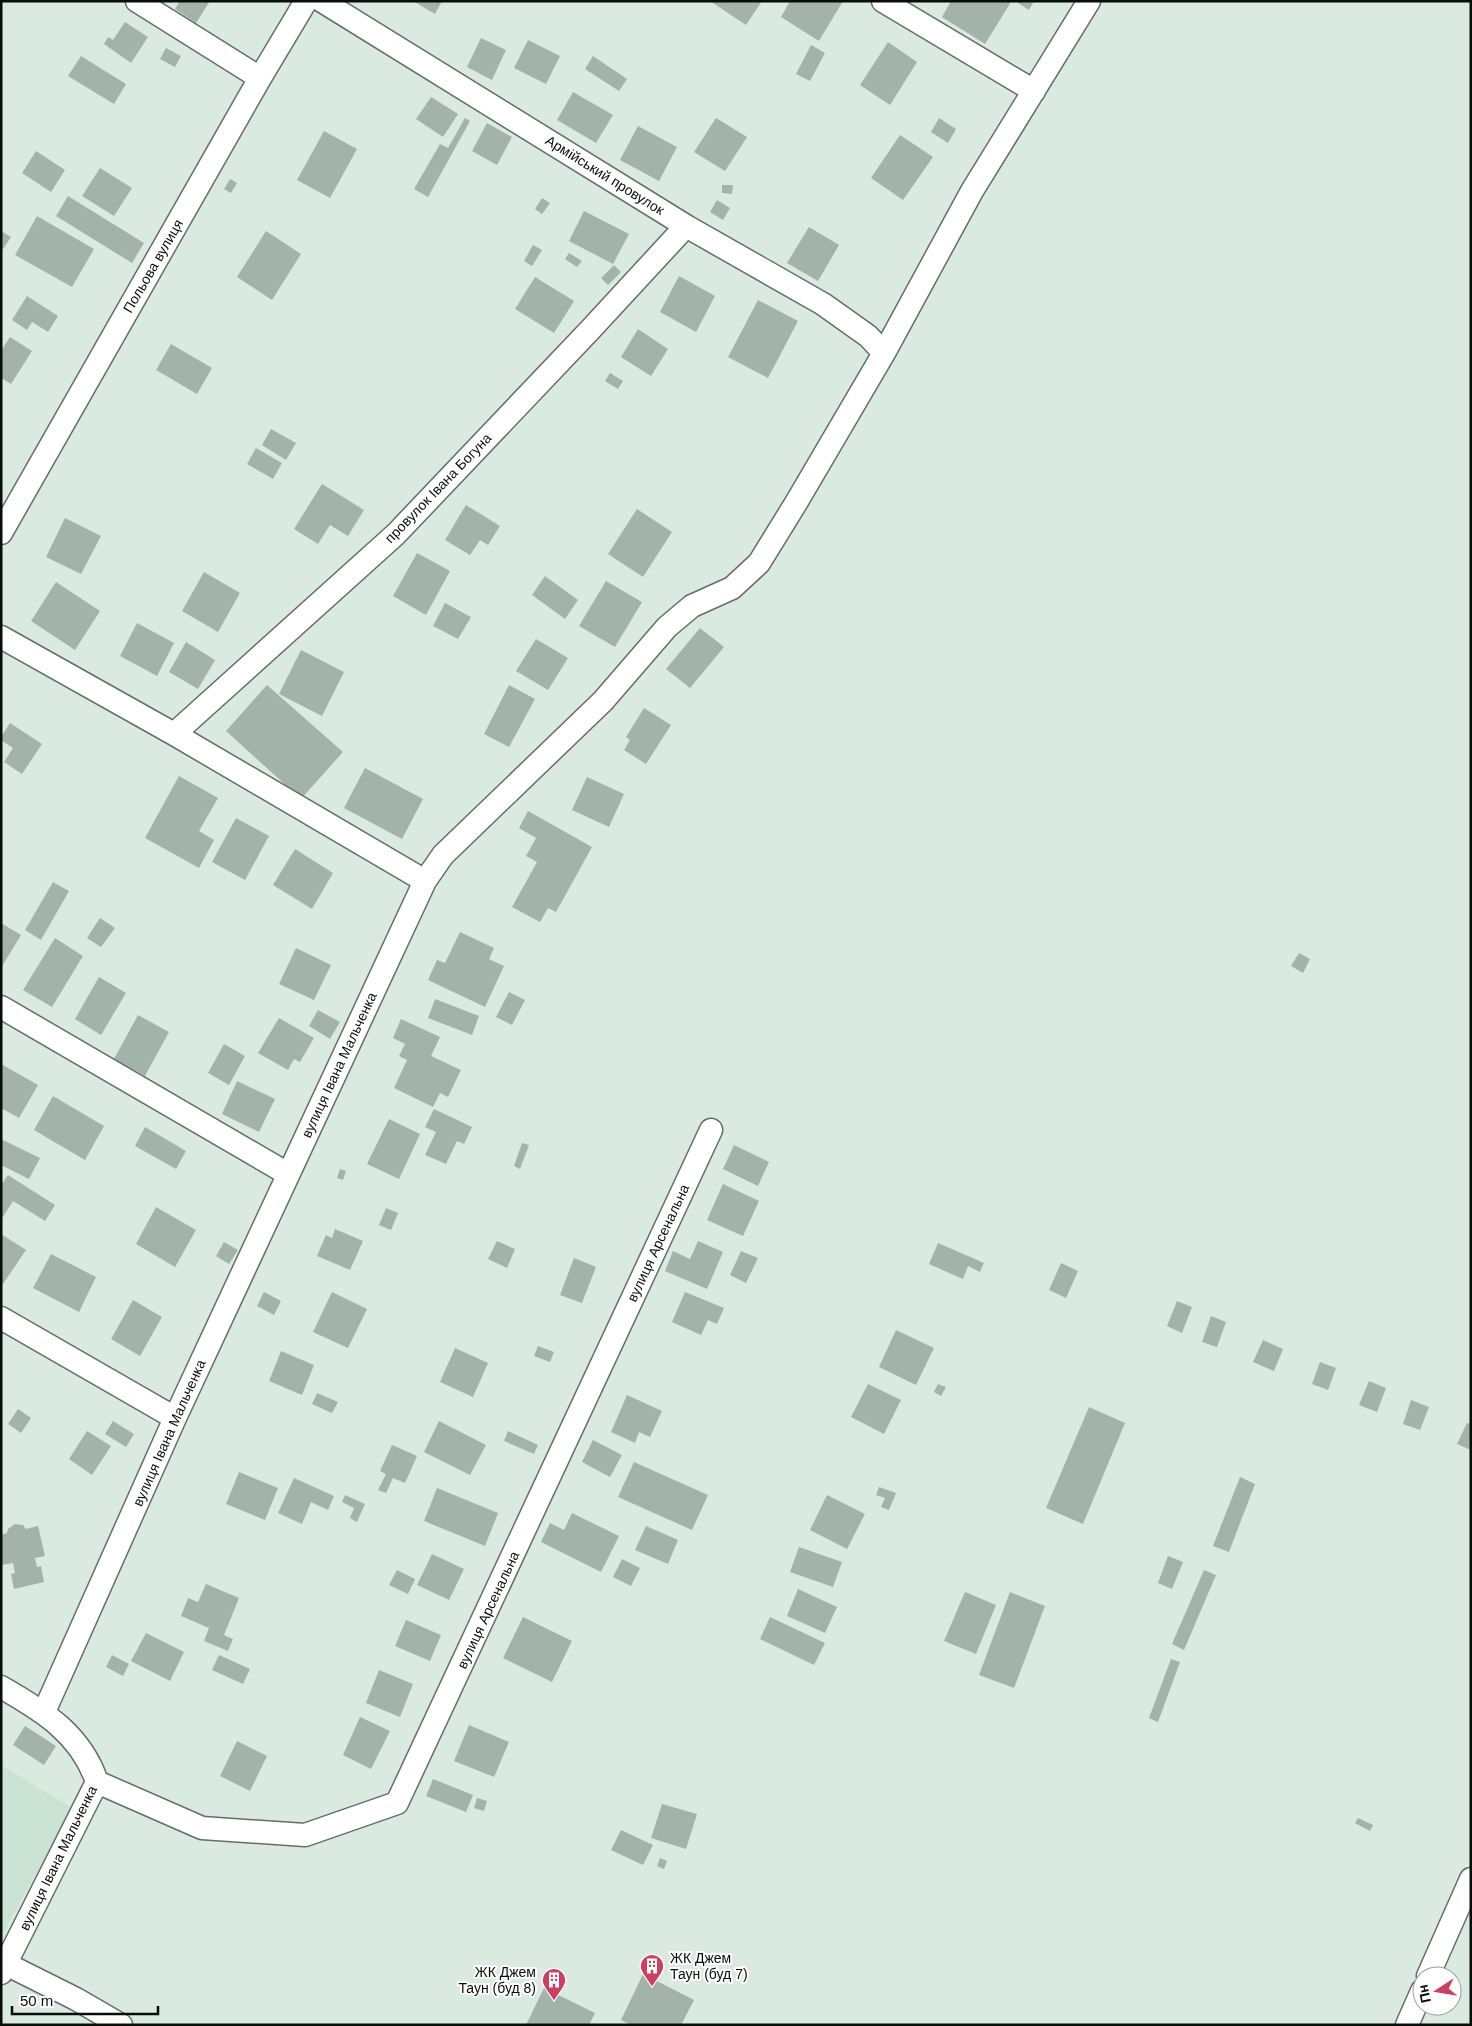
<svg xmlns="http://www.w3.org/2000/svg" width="1472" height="2026" font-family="Arial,sans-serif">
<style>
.built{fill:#cbe3d5}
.building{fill:#a4b3aa}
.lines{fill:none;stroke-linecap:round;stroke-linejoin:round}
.street-casing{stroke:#616f67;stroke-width:25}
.street{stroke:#fff;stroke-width:22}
.labels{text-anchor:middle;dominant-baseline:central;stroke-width:4;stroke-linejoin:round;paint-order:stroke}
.street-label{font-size:14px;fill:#080d0a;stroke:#fff}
.poi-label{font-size:14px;fill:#080d0a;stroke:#fff;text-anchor:start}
</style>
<rect width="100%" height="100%" fill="#daeae1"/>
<path class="built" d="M1 1765 72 1808 1 1937Z"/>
<path class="building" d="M180 1H210L196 23 175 9Z
M413 1H442L435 14Z
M710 1H762L746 25Z
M790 1H843L819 41 781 17Z
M951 1H1010L1011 2 985 44 942 17Z
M1015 1H1034L1029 10Z
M125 22 148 37 131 63 104 44 108 37 113 40Z
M481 38 506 50 492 80 467 67Z
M528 40 560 56 546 84 514 68Z
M888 42 917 62 890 105 860 85Z
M811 45 825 53 810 81 796 74Z
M166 48 181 56 175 67 160 59Z
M81 56 126 84 114 104 68 76Z
M593 56 627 79 619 91 585 69Z
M573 92 613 115 596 143 557 120Z
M431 97 458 114 443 137 416 119Z
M465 118 470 121 428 197 414 189 440 144 448 148Z
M716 118 747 137 725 171 694 152Z
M939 118 956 129 948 143 931 132Z
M487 123 512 137 497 165 472 151Z
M638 126 677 147 659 181 620 160Z
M324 131 357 149 330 198 297 180Z
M900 135 933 157 903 200 871 178Z
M36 151 65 170 51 192 22 173Z
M100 168 132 188 114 216 82 196Z
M230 179 237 183 231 193 224 189Z
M722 185H733L732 194 722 193Z
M68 196 144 243 132 263 56 216Z
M542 198 550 203 542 214 535 209Z
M717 200 730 208 723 220 710 212Z
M584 211 629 234 613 264 569 241Z
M37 216 94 249 72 287 15 255Z
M809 227 839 245 818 281 787 263Z
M1 231 11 237 1 252Z
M266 231 301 254 272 300 237 277Z
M533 245 542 250 532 266 524 261Z
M569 253 582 261 577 267 565 259Z
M614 265 621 272 608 285 601 278Z
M679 276 715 296 696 332 660 312Z
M535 277 574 301 554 333 515 309Z
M27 296 58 316 48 332 32 322 27 330 12 320Z
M758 300 798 321 768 378 728 357Z
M638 329 668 349 651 376 621 357Z
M10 337 32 351 11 384 1 378V351Z
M171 344 212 368 197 394 156 370Z
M610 373 623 381 618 389 605 381Z
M271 429 296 443 286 460 262 445Z
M256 448 282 463 273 479 247 464Z
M322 484 364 510 348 536 330 525 318 544 294 529Z
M466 505 500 526 488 545 480 540 470 555 445 540Z
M637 509 672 532 643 577 608 554Z
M65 518 101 536 81 574 46 557Z
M417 553 450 571 426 615 393 596Z
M204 572 240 593 218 632 182 611Z
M545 576 578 600 565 619 532 595Z
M606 581 642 602 615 647 579 626Z
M56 582 100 611 75 650 31 621Z
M445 603 471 617 458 639 433 626Z
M137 623 174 643 157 676 120 656Z
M700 628 724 647 690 688 666 669Z
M536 639 568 658 548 690 516 671Z
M186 642 215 660 198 689 169 672Z
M301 650 344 672 322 716 279 694Z
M267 685 343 752 301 799 226 731Z
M509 685 535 699 509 747 484 734Z
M644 708 671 725 646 764 624 750 630 740 626 737Z
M10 723 42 744 22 774 4 762 13 748 1 740V737Z
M365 768 423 799 402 839 344 808Z
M179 776 218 798 199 831 214 840 199 868 145 838Z
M587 777 624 794 609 827 572 810Z
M528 811 592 847 556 912 548 908 540 922 512 907 537 862 526 856 536 838 519 828Z
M236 818 269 836 245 880 212 862Z
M295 849 333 873 312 909 273 885Z
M53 882 69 891 41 940 25 930Z
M100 918 115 928 101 947 87 938Z
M1 923 21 935 1 968Z
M460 932 494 948 489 959 504 966 485 1007 428 980 437 960 445 963Z
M55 938 83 956 52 1007 23 990Z
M296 948 331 965 314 1000 279 984Z
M1299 953 1310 959 1303 973 1291 966Z
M99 977 126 993 101 1035 75 1019Z
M509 992 525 1000 512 1025 496 1017Z
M435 999 479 1016 472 1035 428 1018Z
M318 1010 340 1022 330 1039 309 1026Z
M138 1015 169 1032 145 1076 114 1059Z
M279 1018 314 1038 300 1062 294 1059 288 1070 258 1053Z
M401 1019 440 1037 431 1056 461 1070 448 1097 440 1093 433 1107 394 1088 407 1060 399 1056 405 1044 393 1038Z
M224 1044 245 1056 229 1085 208 1073Z
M1 1064 38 1085 19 1118 1 1108Z
M237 1081 275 1099 259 1132 222 1114Z
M53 1096 104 1126 85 1160 34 1130Z
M434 1109 472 1127 464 1144 457 1141 446 1164 425 1155 436 1132 425 1127Z
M389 1119 420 1134 399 1179 367 1164Z
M145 1127 186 1151 176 1169 135 1146Z
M1 1139 40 1158 29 1179 1 1165Z
M522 1143 529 1145 520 1169 514 1166Z
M734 1145 769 1162 758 1186 723 1169Z
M340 1169 346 1171 343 1180 337 1178Z
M8 1175 55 1205 45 1221 13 1201 1 1220V1185Z
M723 1184 759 1201 743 1236 707 1220Z
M156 1207 196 1230 175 1267 136 1244Z
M386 1208 398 1213 391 1230 379 1225Z
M335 1229 363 1241 350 1270 317 1256 326 1235 332 1238Z
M1 1234 26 1250 1 1287Z
M497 1241 515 1249 507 1268 488 1259Z
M698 1241 723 1252 707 1289 665 1271 673 1251 690 1259Z
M224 1242 238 1250 229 1264 216 1256Z
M938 1243 984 1263 980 1272 968 1266 963 1279 929 1264Z
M741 1251 758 1258 746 1283 730 1275Z
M51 1254 96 1277 79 1312 33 1288Z
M574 1258 596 1267 582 1303 560 1295Z
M1061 1263 1078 1271 1066 1298 1049 1290Z
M264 1292 281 1301 274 1315 257 1306Z
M332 1292 367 1309 348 1348 313 1332Z
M685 1292 724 1308 717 1324 708 1320 701 1335 672 1322Z
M133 1300 162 1317 140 1356 111 1339Z
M1177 1301 1192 1307 1182 1333 1167 1326Z
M1211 1316 1226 1322 1217 1347 1202 1342Z
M896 1330 934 1348 916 1385 879 1367Z
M1263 1340 1283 1349 1274 1371 1253 1362Z
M538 1346 554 1352 550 1362 534 1356Z
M455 1348 488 1363 473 1397 440 1382Z
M281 1351 314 1365 302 1395 269 1381Z
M1320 1362 1336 1368 1328 1390 1312 1384Z
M1369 1381 1386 1388 1377 1412 1359 1405Z
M868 1384 901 1400 884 1434 851 1417Z
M938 1384 946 1387 941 1396 934 1392Z
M317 1393 338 1402 332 1413 312 1404Z
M627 1395 662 1411 650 1437 639 1432 635 1443 611 1432Z
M1411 1400 1429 1407 1420 1430 1403 1424Z
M1089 1407 1125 1423 1083 1524 1046 1508Z
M18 1409 31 1418 21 1433 8 1424Z
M113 1421 134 1434 126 1447 105 1434Z
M439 1421 486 1445 470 1475 424 1452Z
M1467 1423 1471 1424V1450L1457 1444Z
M87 1431 111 1446 92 1475 69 1459Z
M508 1431 538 1445 534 1454 504 1441Z
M593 1440 622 1455 610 1477 582 1462Z
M392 1445 417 1456 405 1483 393 1478 386 1493 378 1490 386 1474 380 1471Z
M634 1462 708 1495 692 1530 618 1497Z
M239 1472 278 1488 265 1520 226 1504Z
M1240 1477 1255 1484 1229 1552 1213 1546Z
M294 1478 334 1496 328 1510 311 1502 302 1524 278 1513Z
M879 1487 896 1493 889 1510 881 1507 885 1498 876 1495Z
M437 1488 498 1513 485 1546 424 1521Z
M345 1495 365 1504 357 1522 350 1518 354 1508 342 1502Z
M827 1495 865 1514 847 1549 810 1530Z
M572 1513 619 1536 601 1572 541 1542 550 1523 564 1530Z
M15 1524 23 1525 26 1529 38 1526 45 1556 35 1558 37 1567 41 1566 44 1582 14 1589 11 1574 15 1573 13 1563 2 1565 1 1535 7 1533 8 1529Z
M646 1526 678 1540 668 1564 635 1550Z
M799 1547 842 1562 833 1587 790 1572Z
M432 1554 464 1569 449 1600 417 1585Z
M1168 1556 1183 1562 1172 1589 1158 1583Z
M622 1559 640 1568 631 1586 613 1577Z
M397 1570 415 1579 408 1594 389 1585Z
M1204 1570 1216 1575 1184 1650 1172 1644Z
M206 1584 239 1598 224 1635 233 1639 228 1651 204 1641 209 1628 181 1616 188 1598 198 1602Z
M798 1589 837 1607 825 1633 787 1616Z
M965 1592 996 1605 976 1654 944 1641Z
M1010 1592 1045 1606 1014 1688 979 1675Z
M523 1617 572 1641 552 1682 503 1658Z
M770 1617 825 1643 814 1665 760 1639Z
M406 1620 441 1635 430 1661 395 1646Z
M146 1633 184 1652 170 1681 131 1661Z
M112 1655 129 1664 123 1676 106 1667Z
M219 1655 250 1669 243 1684 212 1670Z
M1171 1659 1180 1662 1158 1722 1149 1718Z
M379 1670 413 1684 400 1717 366 1703Z
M360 1717 390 1731 371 1769 343 1755Z
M469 1725 509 1742 494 1777 454 1761Z
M25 1726 56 1746 44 1765 13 1745Z
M237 1741 267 1756 250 1791 220 1776Z
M433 1779 473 1795 466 1812 426 1796Z
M477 1798 487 1801 484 1811 474 1808Z
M662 1804 697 1814 686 1849 651 1838Z
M1358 1818 1373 1825 1370 1831 1355 1823Z
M621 1830 653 1845 643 1865 611 1850Z
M660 1858 667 1861 664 1869 657 1866Z
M643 1974 694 2000 681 2025H631L621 2020Z
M544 1988 595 2013 589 2025H526Z"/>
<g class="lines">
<g class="street-casing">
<path id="street" d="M137 1 260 78
M322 1 686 226 823 304 868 336 884 353
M883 1 1034 91
M1 533 260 78 306 1
M1 637 174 734 425 881
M174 734 396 534 590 330 686 226
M1 1007 288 1174
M1 1318 175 1418
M1 1687C43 1711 81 1734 97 1782L1 1973
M44 1712 175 1418 425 881 443 855 603 701 667 627 692 606 732 588 759 563 796 503 884 353 972 191 1089 1
M97 1782 202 1828 305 1835 397 1803 711 1130
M6 1964 76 1999 121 2025
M1428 1976 1471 1879
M1407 2025 1422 1991"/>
</g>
<use href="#street" class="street"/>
</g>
<defs>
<g id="building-pin" transform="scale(1.25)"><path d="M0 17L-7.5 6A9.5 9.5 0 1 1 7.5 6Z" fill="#cd3e61" stroke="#fff"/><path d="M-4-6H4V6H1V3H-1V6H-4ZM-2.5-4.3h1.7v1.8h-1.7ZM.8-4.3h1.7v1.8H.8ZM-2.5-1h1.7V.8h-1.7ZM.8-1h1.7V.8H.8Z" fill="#fff"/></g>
</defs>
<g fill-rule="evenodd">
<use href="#building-pin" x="652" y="1966"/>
<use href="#building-pin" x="554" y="1980"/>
</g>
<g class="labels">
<g class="street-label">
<text transform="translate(605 175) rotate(32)">Армійський провулок</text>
<text transform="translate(153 266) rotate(-60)">Польова вулиця</text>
<text transform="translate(438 488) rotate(-46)">провулок Івана Богуна</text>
<text transform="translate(339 1065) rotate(-65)">вулиця Івана Мальченка</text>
<text transform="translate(658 1243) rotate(-65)">вулиця Арсенальна</text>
<text transform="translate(169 1433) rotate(-66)">вулиця Івана Мальченка</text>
<text transform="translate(488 1610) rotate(-65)">вулиця Арсенальна</text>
<text transform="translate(58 1858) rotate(-64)">вулиця Івана Мальченка</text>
</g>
<g class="poi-label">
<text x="670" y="1958">ЖК Джем<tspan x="670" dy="16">Таун (буд 7)</tspan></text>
<text x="536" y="1972" text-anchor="end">ЖК Джем<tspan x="536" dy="16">Таун (буд 8)</tspan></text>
</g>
</g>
<rect width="1472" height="2026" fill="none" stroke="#080d0a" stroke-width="5"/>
<g transform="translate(1437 1991) rotate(258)"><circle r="24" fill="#ffffff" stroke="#9c9e9d"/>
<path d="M0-4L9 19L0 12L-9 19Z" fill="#cd3e61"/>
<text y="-8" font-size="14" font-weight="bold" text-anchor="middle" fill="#080d0a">Пн</text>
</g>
<path d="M12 2006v8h146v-8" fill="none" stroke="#080d0a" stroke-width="2.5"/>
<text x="20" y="2006" font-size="15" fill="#080d0a" stroke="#ffffff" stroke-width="4" paint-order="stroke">50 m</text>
</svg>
